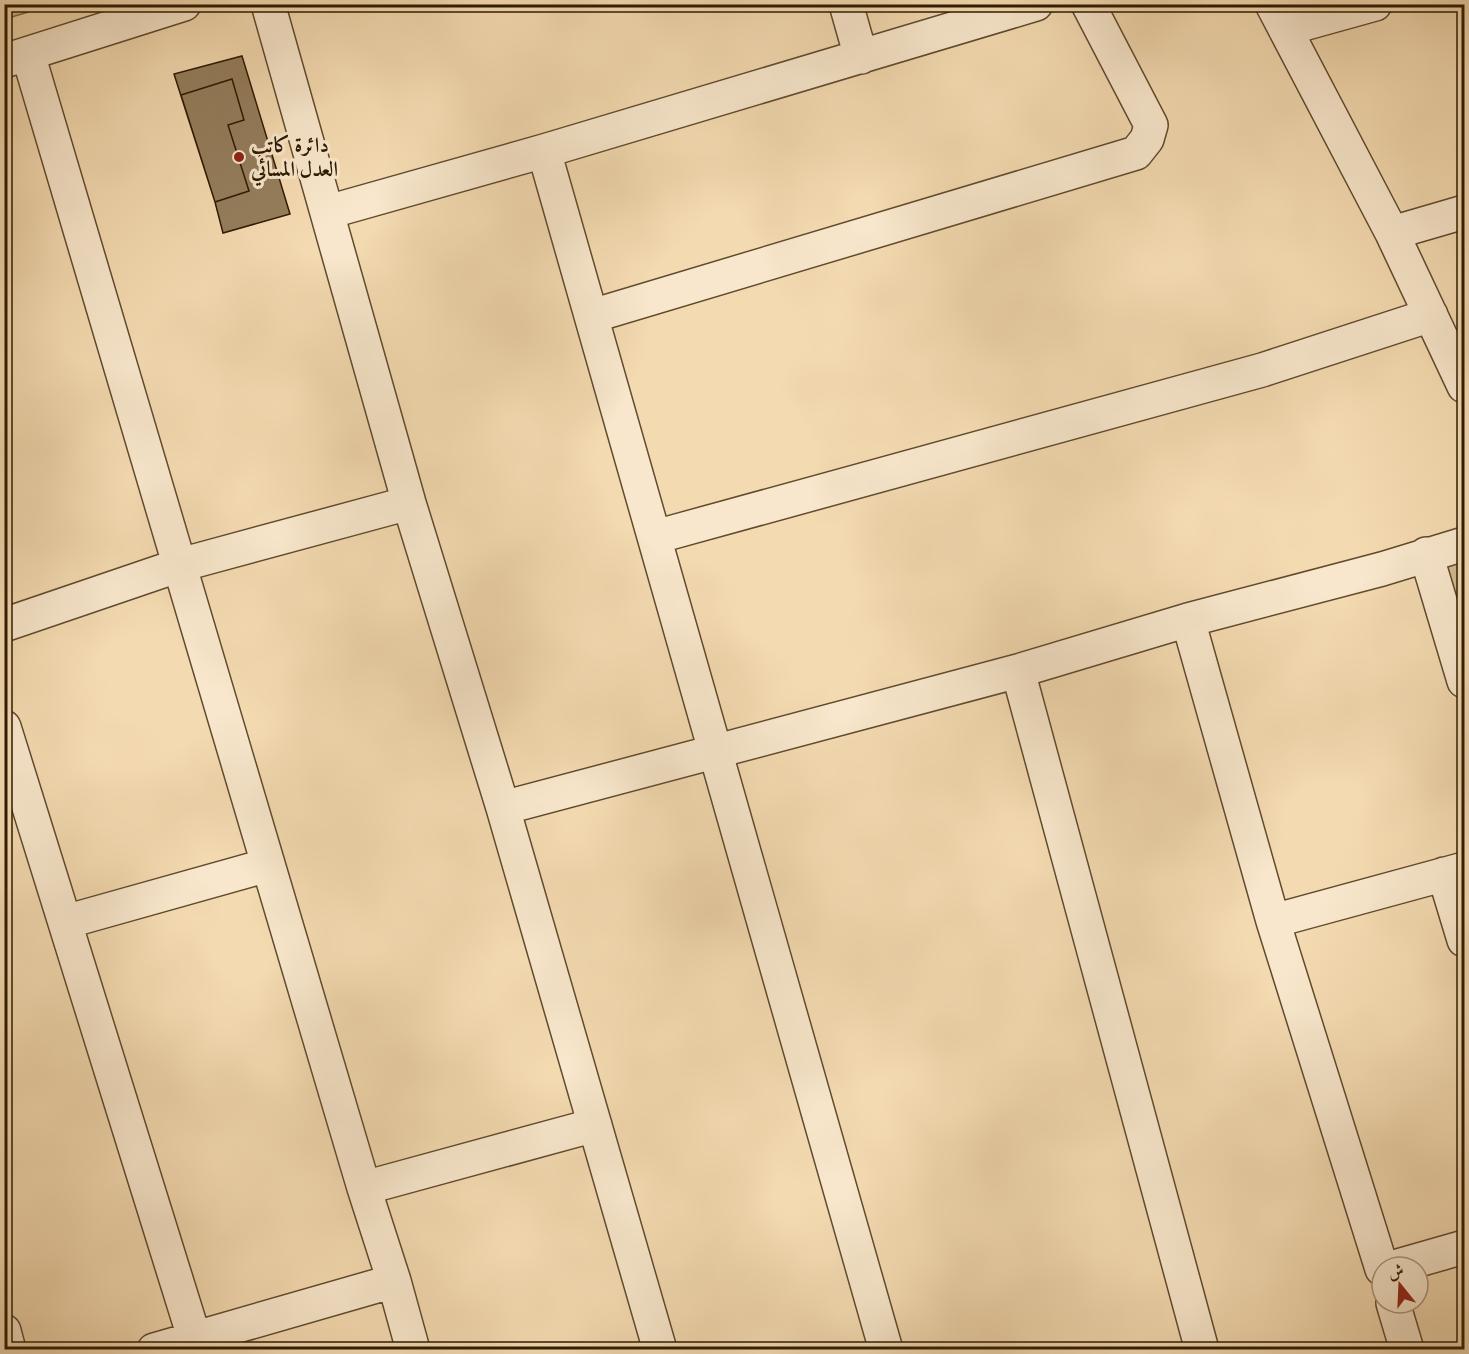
<svg xmlns="http://www.w3.org/2000/svg" width="1469" height="1354" font-family="'IM FELL Double Pica',Amiri,serif">
<style>
.green{fill:#d2ba93;stroke:#806a4a;stroke-width:1.5}
.building{fill:#957e5d;stroke:#2e1b02;stroke-width:1.5}
.lines{fill:none;stroke-linecap:round;stroke-linejoin:round}
.minor-casing{stroke:#604b2e;stroke-width:36}
.minor{stroke:#f8e7cc;stroke-width:33}
.poi-dot{fill:#8f2418;stroke:#f8e7cc;stroke-width:2}
.labels{text-anchor:middle;dominant-baseline:central;stroke-width:6;stroke-linejoin:round;paint-order:stroke}
.poi-label{font-size:21px;font-weight:bold;fill:#2e1b02;stroke:#f8e7cc;text-anchor:start}
</style>
<rect width="100%" height="100%" fill="#f4dab1"/>
<filter id="stains"><feTurbulence type="fractalNoise" baseFrequency=".00333" numOctaves="4"/><feColorMatrix values="0 0 0 0 .2 0 0 0 0 .09 0 0 0 0 .02 0 0 0 .5 -.17"/></filter>
<radialGradient id="worn" r=".72"><stop offset=".6" stop-color="#630" stop-opacity="0"/><stop offset="1" stop-color="#630" stop-opacity=".3"/></radialGradient>
<path class="green" d="M5 4H52V5L5 19Z
M1464 555V635L1444 561Z"/>
<path class="building" d="M242 56 290 214 223 233 215 202 174 74Z
M232 79 244 120 228 125 249 191 215 202 181 95Z"/>
<g class="lines">
<g class="minor-casing">
<path id="minor" d="M268 4 409 503 503 808 660 1350
M846 4 861 57
M1272 4 1392 233 1464 386
M1285 29 1375 4
M28 54 364 1188 394 1281 413 1350
M4 61 184 4
M544 151 886 1350
M328 212 544 151 1036 4
M1392 233 1464 212
M592 316 1136 153 1147 139 1151 125 1088 4
M655 537 1262 370 1431 315
M1426 554 1464 681
M1188 620 1273 921 1382 1269
M4 625 180 565 409 503
M1018 671 1202 1350
M4 727 194 1337
M503 808 1018 671 1188 620 1382 569 1464 544
M1444 874 1464 940
M1273 921 1464 869
M65 922 268 865
M364 1188 595 1125
M1394 1267 1464 1247
M1393 1303 1407 1350
M4 1331 9 1350
M154 1350 394 1281"/>
</g>
<use href="#minor" class="minor"/>
</g>
<circle class="poi-dot" cx="239" cy="157" r="6"/>
<g class="labels">
<g class="poi-label">
<text x="251" y="145">دائرة كاتب<tspan x="251" dy="24">العدل المسائي</tspan></text>
</g>
</g>
<rect width="1469" height="1354" fill="none" stroke="#f4dab1" stroke-width="24"/>
<rect x="6" y="6" width="1457" height="1342" fill="none" stroke="#2e1b02" stroke-width="3"/>
<rect x="12" y="12" width="1445" height="1330" fill="none" stroke="#2e1b02" stroke-width="1.5"/>
<g transform="translate(1400 1285) rotate(342)"><circle r="28" fill="#f8e7cc" stroke="#a7957b" stroke-width="1.5"/>
<path d="M0-4.5L10 22L0 15L-10 22Z" fill="#8f2418"/>
<text y="-9" font-size="16" font-weight="bold" text-anchor="middle" fill="#2e1b02">ش</text>
</g>
<rect width="100%" height="100%" filter="url(#stains)"/>
<rect width="100%" height="100%" fill="url(#worn)"/>
</svg>
